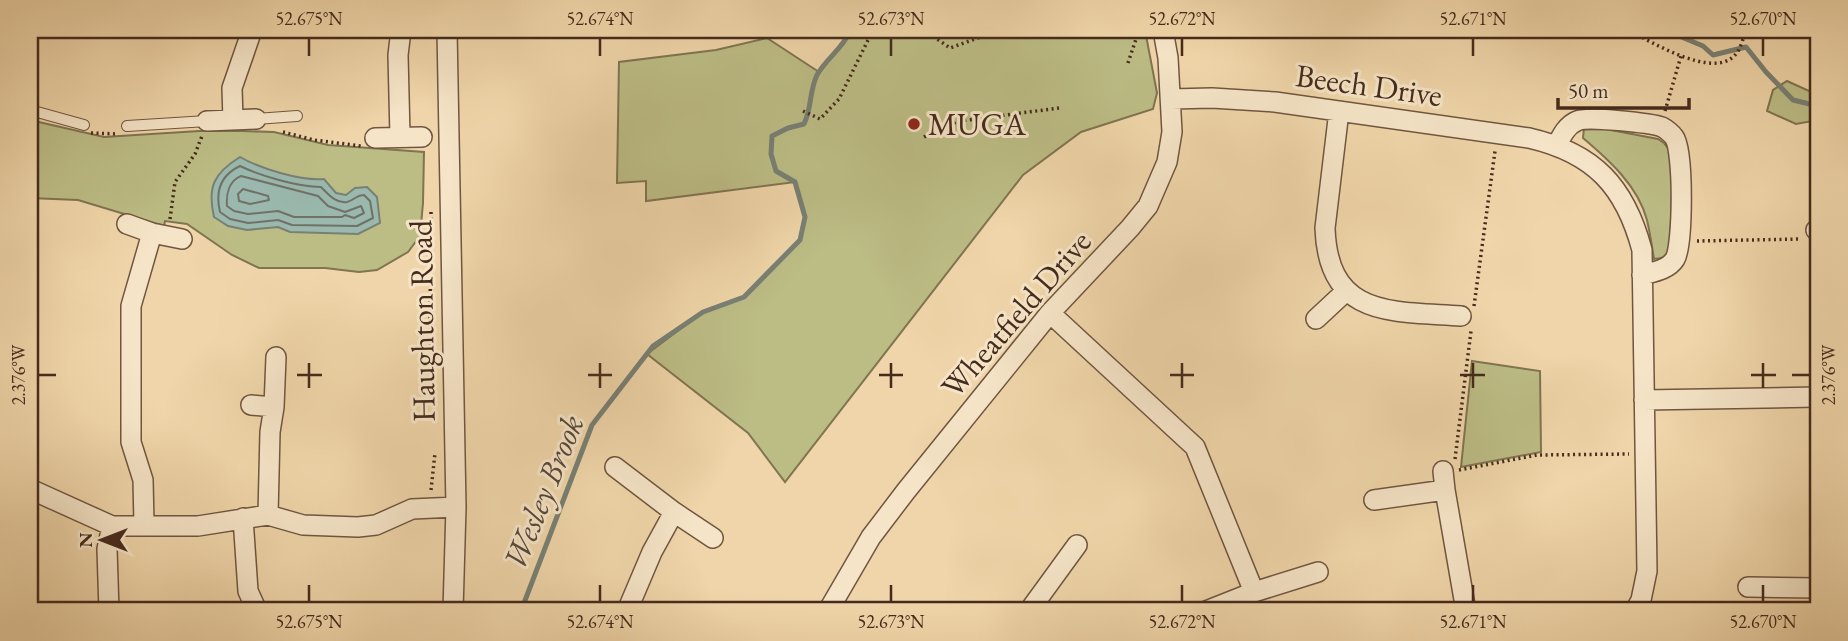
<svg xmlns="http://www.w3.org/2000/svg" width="1848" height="641" font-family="'EB Garamond',serif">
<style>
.green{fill:#bcbc85;stroke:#807451;stroke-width:2}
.water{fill:#9ab8ae;stroke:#788074;stroke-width:2}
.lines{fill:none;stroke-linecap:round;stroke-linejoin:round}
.shore{stroke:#707266;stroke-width:2}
.stream{stroke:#788074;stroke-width:5}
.lane-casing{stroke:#705640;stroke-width:12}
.street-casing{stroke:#705640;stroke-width:22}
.path{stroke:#452b1d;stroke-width:3.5;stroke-dasharray:2 3.5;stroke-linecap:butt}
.lane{stroke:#f5e4c7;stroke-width:10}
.street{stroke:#f5e4c7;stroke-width:19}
.ticks{fill:none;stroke:#452b1d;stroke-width:2.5}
.poi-dot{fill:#8f2418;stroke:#f5e4c7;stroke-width:2.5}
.labels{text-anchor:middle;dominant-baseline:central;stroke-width:6;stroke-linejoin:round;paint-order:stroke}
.street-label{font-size:32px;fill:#452b1d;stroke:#f5e4c7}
.poi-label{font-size:32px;fill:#452b1d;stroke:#f5e4c7;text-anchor:start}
.water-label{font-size:33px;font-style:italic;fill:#56473a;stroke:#f5e4c7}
.neatline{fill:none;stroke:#452b1d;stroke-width:2.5}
.ticks-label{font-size:18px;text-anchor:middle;fill:#452b1d}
</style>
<rect width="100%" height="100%" fill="#efd5a9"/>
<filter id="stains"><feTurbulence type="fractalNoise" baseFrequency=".00286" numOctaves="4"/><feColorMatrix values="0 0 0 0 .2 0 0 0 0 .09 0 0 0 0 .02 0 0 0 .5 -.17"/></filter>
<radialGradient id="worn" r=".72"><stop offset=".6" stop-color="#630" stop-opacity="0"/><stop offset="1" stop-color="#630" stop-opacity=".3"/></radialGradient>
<path class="green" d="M851 30H1145L1157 93 1153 109 1081 132 1023 175 785 482 748 433 647 354 703 312 744 297 800 241 805 217 795 182 646 201V181L617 183 619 62 716 50 767 38 819 72 844 44Z
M1787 81 1809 91 1818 90V120L1796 124 1767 111 1773 90Z
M30 120 104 137 199 131H242L274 132 328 145 424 152 423 203 420 236 408 252 377 270 359 272 325 268H259L232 255 187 224 165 221 164 226 78 200 30 198Z
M1590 126 1658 139 1664 143 1673 154 1670 249C1667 258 1663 258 1654 259 1652 246 1650 233 1647 220 1638 186 1609 160 1583 138L1584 128Z
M1472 361 1540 371 1541 452 1461 467Z"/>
<path class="water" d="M240 157C261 169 301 181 324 179L336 193 346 195 355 188 367 187 377 197 380 223 358 234 290 232 278 227 247 230 228 226 214 217C207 187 214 173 240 157Z"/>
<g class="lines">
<path class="shore" d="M240 166C261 176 298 187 321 187 328 194 336 204 347 202 355 200 356 195 364 195L370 201 373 218 357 226 292 225 278 220 248 223 230 219 220 212C215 191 221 175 240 166Z
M241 176 318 196 328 206 345 212 361 206 364 213 354 218 345 215 342 217H294L278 211 248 214 234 211 227 206C226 194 229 181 241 176Z
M243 189 268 196 269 200 250 204 239 201 238 194Z"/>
<path class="stream" d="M1665 30 1703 46 1713 55 1746 47 1766 72 1793 100 1818 106
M521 611 592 425 653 346 703 312 744 297 800 240 805 217 795 182 776 171 771 154 772 136 788 128 804 124C812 108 809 92 817 75 826 59 842 49 851 30"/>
<g class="lane-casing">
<path id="lane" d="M30 110 84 125
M256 119 297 116
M127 126 207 121"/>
</g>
<g class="street-casing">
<path id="street" d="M447 30 456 507 453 611
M1171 99 1212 98 1275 102 1529 138C1594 153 1625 186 1642 250L1647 571 1641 600 1635 611
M1339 111 1325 228C1328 318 1391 311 1461 316
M233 120 232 88 252 30
M207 121 256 119
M400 136 398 55 401 30
M375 138 422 137
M1557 145C1562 135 1567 125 1577 121 1587 116 1651 123 1662 127 1666 129 1672 134 1674 137 1684 150 1683 245 1675 259 1668 270 1653 272 1642 275
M127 224 152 233 182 239
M1816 230H1818
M1050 313 1195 447 1254 592
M1316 319 1345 292
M1644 400 1818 397
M251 405 274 407
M615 467 674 512 713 538
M1443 471 1445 490
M30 489 112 526H198L268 515 303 525 358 527 376 525 412 509 456 507
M1374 500 1445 490 1466 611
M268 515 270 432 274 407 276 357
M243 518 248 591 257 611
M144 524 143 480 131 442V306L152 233
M1748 587 1818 588
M109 611 107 549 112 526
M627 611 652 552 674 512
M828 611 871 537 906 491 1050 313 1130 228 1148 206 1167 162 1172 132 1168 58 1163 30
M1029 611 1077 545
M1206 611 1254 592 1318 572"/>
</g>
<path class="path" d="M924 30 950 48 1000 30
M1521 30 1533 35 1548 30
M1628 30C1650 41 1713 80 1735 55 1741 49 1743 38 1746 30
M1180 32 1201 30
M1128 63 1139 30
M803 111 820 119 839 99 873 30
M1665 111 1681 56
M283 132 314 140 361 146
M91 133 118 134
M924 137 939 128 960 121 1059 108
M431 212 430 326 434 396
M170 219 175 182 195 154 202 136
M1697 241 1801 239
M1474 306 1495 151
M1455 459 1471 331
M1459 470 1537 455 1629 454
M431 490 435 453"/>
<use href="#lane" class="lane"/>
<use href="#street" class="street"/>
</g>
<path class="ticks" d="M309 38V56M600 38V56M891 38V56M1182 38V56M1473 38V56M1763 38V56M309 363V388M600 363V388M891 363V388M1182 363V388M1473 363V388M1763 363V388M38 375H56M297 375H322M588 375H612M879 375H903M1170 375H1194M1460 375H1485M1751 375H1776M1792 375H1810M309 585V602M600 585V602M891 585V602M1182 585V602M1473 585V602M1763 585V602"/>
<circle class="poi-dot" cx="914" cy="124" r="7"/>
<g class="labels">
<g class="street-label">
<text transform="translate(1369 85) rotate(8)">Beech Drive</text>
<text transform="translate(1016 314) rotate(-49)">Wheatfield Drive</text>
<text transform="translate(422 321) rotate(-91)">Haughton Road</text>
</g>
<g class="poi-label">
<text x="928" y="124">MUGA</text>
</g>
<g class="water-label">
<text transform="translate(543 492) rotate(-68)">Wesley Brook</text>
</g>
</g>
<rect width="1848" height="641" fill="none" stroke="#efd5a9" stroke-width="77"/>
<g transform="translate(102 540) rotate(270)" stroke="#f5e4c7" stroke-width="5" paint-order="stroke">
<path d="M0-5L12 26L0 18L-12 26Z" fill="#452b1d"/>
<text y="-10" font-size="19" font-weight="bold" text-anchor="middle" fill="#452b1d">N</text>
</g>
<path d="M1558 98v10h131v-10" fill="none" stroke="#452b1d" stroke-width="3.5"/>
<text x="1568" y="98" font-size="21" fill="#452b1d" stroke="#f5e4c7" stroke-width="5" paint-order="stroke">50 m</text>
<rect x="38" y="38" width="1772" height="564" class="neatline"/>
<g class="ticks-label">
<text x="309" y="25">52.675°N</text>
<text x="600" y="25">52.674°N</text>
<text x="891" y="25">52.673°N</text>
<text x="1182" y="25">52.672°N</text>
<text x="1473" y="25">52.671°N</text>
<text x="1763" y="25">52.670°N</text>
<text transform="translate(1829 375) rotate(-90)" y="6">2.376°W</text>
<text transform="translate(19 375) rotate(-90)" y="6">2.376°W</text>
<text x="309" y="628">52.675°N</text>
<text x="600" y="628">52.674°N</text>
<text x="891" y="628">52.673°N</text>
<text x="1182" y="628">52.672°N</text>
<text x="1473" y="628">52.671°N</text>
<text x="1763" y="628">52.670°N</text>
</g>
<rect width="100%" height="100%" filter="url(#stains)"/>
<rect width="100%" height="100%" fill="url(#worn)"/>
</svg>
